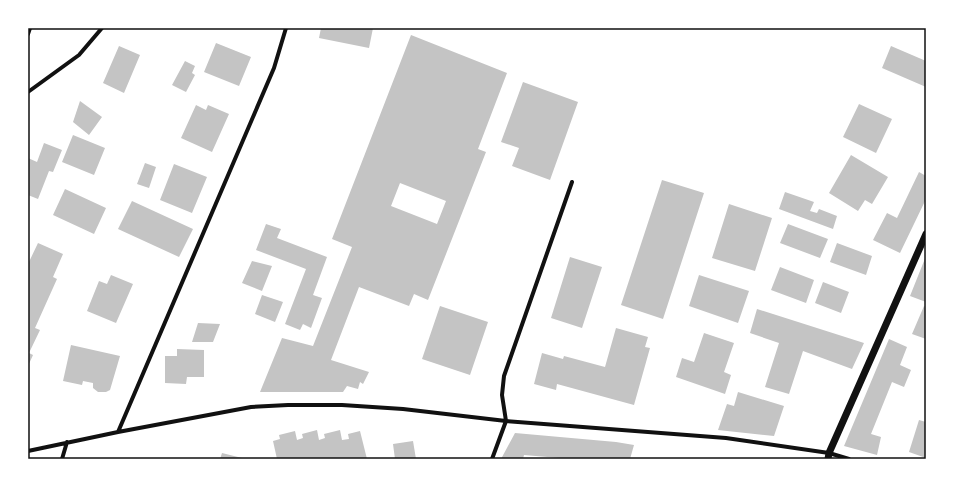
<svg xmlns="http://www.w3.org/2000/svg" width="954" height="487" font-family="Rubik,sans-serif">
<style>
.building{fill:#c4c4c4;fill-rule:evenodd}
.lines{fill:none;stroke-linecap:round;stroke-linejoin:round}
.minor{stroke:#111;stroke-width:4}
.tertiary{stroke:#111;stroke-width:7}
.neatline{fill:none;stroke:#111;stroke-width:1.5}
</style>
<rect width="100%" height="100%" fill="#fff"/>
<path class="building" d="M321 28H373L369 48 319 38Z
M411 35 507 73 478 149 486 152 428 300 414 294 409 306 359 287 331 360 369 372 363 384 360 382 358 389 347 386 343 392H260L282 338 313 346 352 247 332 239ZM400 183 446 201 437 224 391 206Z
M216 43 251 57 239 86 204 72Z
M119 46 140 55 124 93 103 83Z
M891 46 926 61V87L882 68Z
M185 61 195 66 192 73 195 75 186 92 172 85Z
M523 82 578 102 550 180 512 166 519 148 501 142Z
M80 101 102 117 89 135 73 122Z
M859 104 892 119 876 153 843 137Z
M196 105 206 110 208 105 229 114 212 152 181 138Z
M73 135 105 148 94 175 62 162Z
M44 143 62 150 53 172 49 171 38 199 28 195V158L37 162Z
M851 155 888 177 872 204 865 200 858 211 829 193Z
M145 163 156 167 149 188 137 184Z
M174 164 207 177 192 213 160 200Z
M919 172 926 176V199L900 253 873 240 887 213 897 218Z
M662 180 704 193 663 319 621 305Z
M65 189 106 208 94 234 53 215Z
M785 192 814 202 810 211 817 213 819 209 837 216 833 229 779 209Z
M132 201 193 229 179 257 118 229Z
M729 204 772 218 755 271 712 258Z
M266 224 281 229 277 238 327 257 313 295 322 298 311 328 303 324 300 330 285 324 306 269 256 250Z
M788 224 828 239 820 258 780 243Z
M38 243 63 254 53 277 57 279 35 328 40 330 29 353 33 355 28 366V264Z
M837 243 872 256 866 275 830 262Z
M926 256V302L910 296Z
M570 257 602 267 582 328 551 318Z
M252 261 272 266 262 291 242 283Z
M780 267 814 280 806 303 771 290Z
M111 275 133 284 116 323 87 311 99 281 107 284Z
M699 275 749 291 738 323 689 306Z
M823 282 849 292 841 313 815 303Z
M262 295 283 302 275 322 255 314Z
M440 306 488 322 470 375 422 359Z
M924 306 926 307V339L912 334Z
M757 309 864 343 852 369 803 351 789 394 765 387 779 343 750 333Z
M198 323 220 324 213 342H192Z
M616 328 648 337 645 347 650 348 634 405 557 384 556 390 534 384 542 353 563 359 564 356 605 367Z
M704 333 734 343 724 372 731 375 725 394 676 377 682 358 694 362Z
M889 339 907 347 900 365 911 370 904 387 892 382 871 434 881 437 877 455 844 446Z
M71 345 120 356 110 390 106 392H98L93 388V383L83 381 82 385 63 381Z
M177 349 204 350V377H187L186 384 165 383V356H177Z
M738 392 784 406 774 436 718 430 727 404 734 406Z
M919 420 926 422V458L909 452Z
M317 430 319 440 325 438 324 434 340 430 342 440 349 439 348 434 360 431 367 459H277L273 441 280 439 279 435 295 431 297 440 303 438 302 434Z
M515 433 616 442 634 445 630 459H571L524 455 523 459H501Z
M413 441 416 459H395L393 444Z
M222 453 242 458V459H220Z"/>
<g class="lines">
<path class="minor" d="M28 34 30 28
M28 92 79 55 102 28
M506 421 502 395 504 376 572 182
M118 432 274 68 286 28
M28 451 118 432 251 407 288 405H342L403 409 506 421 726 438 829 453 849 459
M62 459 67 442
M492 459 506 421"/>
<path class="tertiary" d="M828 459 829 453 926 234"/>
</g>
<rect width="954" height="487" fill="none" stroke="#ffffff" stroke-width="58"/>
<rect x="29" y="29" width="896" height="429" class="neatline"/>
</svg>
